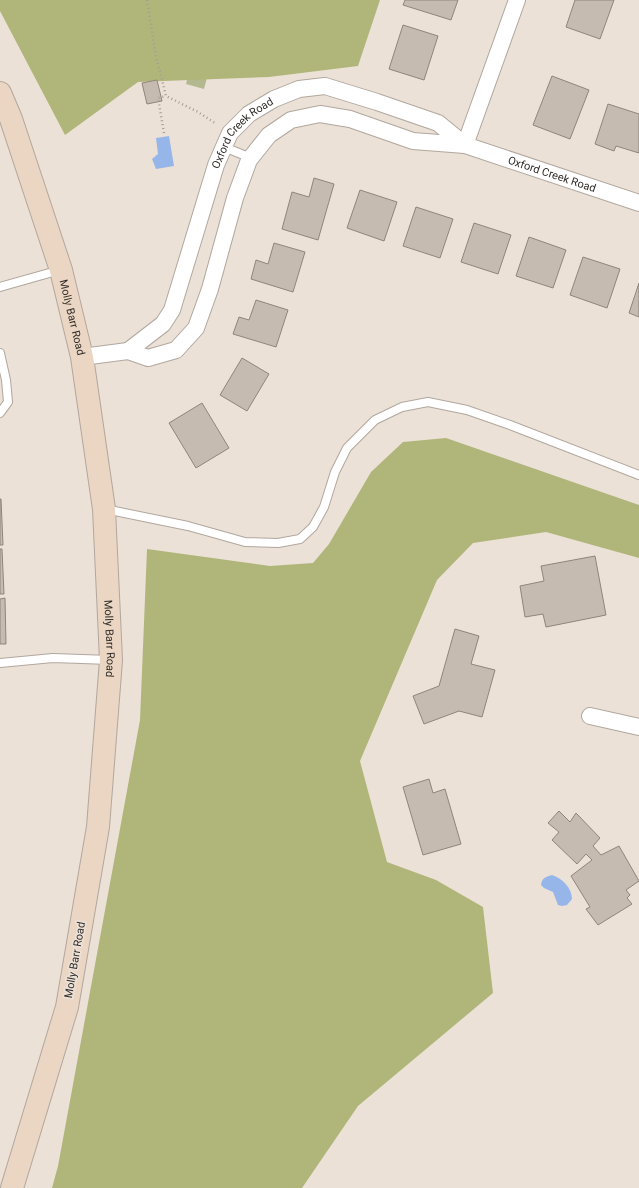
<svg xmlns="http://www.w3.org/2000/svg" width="639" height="1188" font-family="Roboto,sans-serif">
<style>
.green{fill:#b3b88e}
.forest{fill:#b0b67a}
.water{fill:#96b6e9}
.building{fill:#c5bbb1;stroke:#90857d}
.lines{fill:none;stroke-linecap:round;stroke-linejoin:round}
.service-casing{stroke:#b1a79e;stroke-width:10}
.minor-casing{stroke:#b1a79e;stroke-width:18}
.secondary-casing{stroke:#b1a79e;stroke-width:24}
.path{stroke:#a59c95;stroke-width:2.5;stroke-dasharray:1 3;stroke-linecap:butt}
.service{stroke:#fff;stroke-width:8}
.minor{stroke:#fff;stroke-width:16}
.secondary{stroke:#ead6c2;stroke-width:22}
.labels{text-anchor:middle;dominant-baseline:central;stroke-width:3.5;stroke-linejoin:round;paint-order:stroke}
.street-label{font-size:11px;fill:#302c28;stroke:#ece1d7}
</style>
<rect width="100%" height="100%" fill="#ece1d7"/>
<path class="green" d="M192 62 210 67 204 89 186 84Z"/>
<path class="forest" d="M0 0H380L358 66 269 77 138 82 65 135 0 11Z
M446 438 639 505V558L546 532 473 543 437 580 360 761 387 862 436 880 483 907 493 993 358 1106 302 1188H52L58 1166 140 720 147 549 270 566 313 563 329 544 371 472 403 442Z"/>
<path class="water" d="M169 136 174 166 156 169 152 159 158 154 156 138Z
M552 875C562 878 572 888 572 899L567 905 562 906 558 905 553 892 544 888 541 885C542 878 545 877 552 875Z"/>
<path class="building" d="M405 0H458L451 20 403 5Z
M575 0H614L600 39 566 27Z
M403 25 438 36 424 80 389 69Z
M552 76 589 90 570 139 533 125Z
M157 80 162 101 147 104 142 83Z
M608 104 639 114V153L616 146 614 151 595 144Z
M314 178 334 184 318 240 282 229 292 192 309 197Z
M360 190 397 202 384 241 347 228Z
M416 207 453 219 440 258 403 246Z
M474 223 511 235 498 274 461 262Z
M529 237 566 250 553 288 516 276Z
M274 243 305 252 293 292 251 279 256 260 268 264Z
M583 257 620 269 607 308 570 295Z
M639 283V317L629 313Z
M256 300 288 310 276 347 233 334 239 317 249 320Z
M242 358 269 374 247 411 220 395Z
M202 403 229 448 196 468 169 423Z
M0 499H1L3 545H0Z
M0 549H2L4 594H0Z
M595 556 606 615 546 627 543 614 525 617 520 586 544 581 541 566Z
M5 598 6 644H0V599Z
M455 629 479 636 471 664 495 670 482 717 459 711 424 724 413 696 439 686Z
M429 779 433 793 445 789 461 844 423 855 403 787Z
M559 811 570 822 576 813 600 838 593 846 601 855 619 846 639 881 626 890 630 895 627 898 632 904 598 925 586 909 590 907 571 876 592 860 586 854 577 864 552 840 559 832 548 823Z"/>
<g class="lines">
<g class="service-casing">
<path id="service" d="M224 147 251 158
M0 287 60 270
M0 353 6 380 8 402 0 413
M105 509 188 526 245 542 278 543 300 539 313 527 324 507 335 472 347 448 375 420 402 407 428 402 467 410 510 425 639 475
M0 663 53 658 110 660"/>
</g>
<g class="minor-casing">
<g id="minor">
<path d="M465 145 517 0"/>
<path id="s1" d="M128 351 163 324 172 310 216 165 230 133 249 114 274 99 299 89 325 86 377 102 438 123 465 145"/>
<path id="s2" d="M82 357 128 351 148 358 176 350 196 328 210 289 235 198 249 160 269 135 291 120 320 114 350 119 413 141 465 145 639 203"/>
<path d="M590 716 639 727"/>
</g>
</g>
<g class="secondary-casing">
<g id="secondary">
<path id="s3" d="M0 93 11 119 61 270 82 357 104 509 111 660 98 827 67 1007 12 1188"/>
</g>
</g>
<path class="path" d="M147 0 156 56 166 96 198 112 215 123
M164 133 158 98 166 96"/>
<use href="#service" class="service"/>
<use href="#minor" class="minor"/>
<use href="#secondary" class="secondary"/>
</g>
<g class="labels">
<g class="street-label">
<text stroke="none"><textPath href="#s1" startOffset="255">Oxford Creek Road</textPath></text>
<text stroke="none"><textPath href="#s2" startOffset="632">Oxford Creek Road</textPath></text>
<text stroke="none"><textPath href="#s3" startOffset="236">Molly Barr Road</textPath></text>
<text stroke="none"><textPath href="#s3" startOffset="560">Molly Barr Road</textPath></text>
<text transform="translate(75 960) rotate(-80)">Molly Barr Road</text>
</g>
</g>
</svg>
